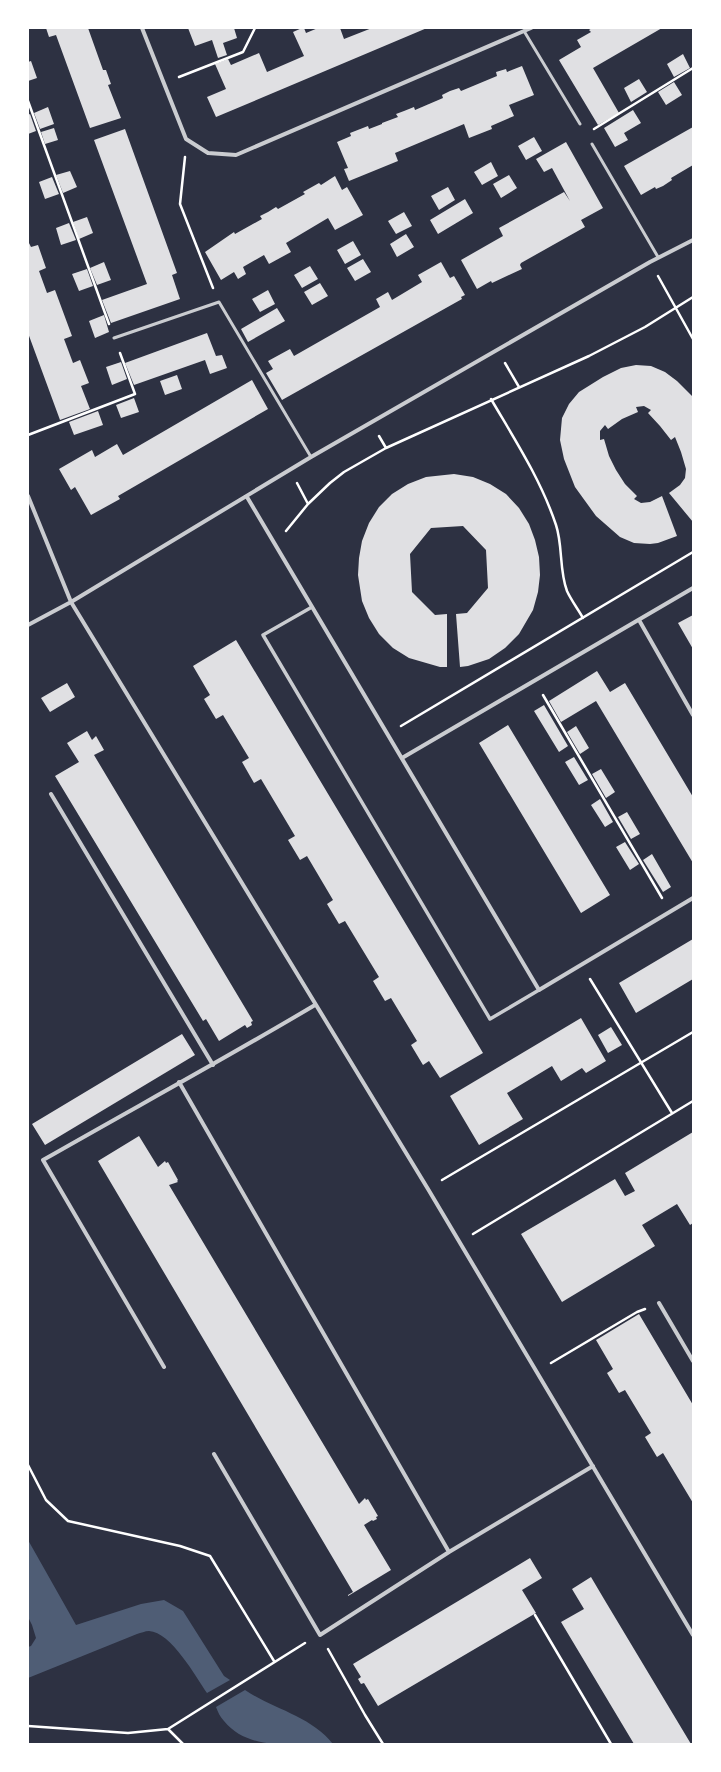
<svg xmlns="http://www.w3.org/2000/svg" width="721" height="1772" font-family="'Noto Serif',serif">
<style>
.water{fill:#4f5d75}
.building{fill:#e0e0e3}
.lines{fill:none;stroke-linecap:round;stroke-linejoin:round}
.path{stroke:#fff;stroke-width:2.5}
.service{stroke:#caccd0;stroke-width:3}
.pedestrian{stroke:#caccd0;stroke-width:3.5}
.minor{stroke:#caccd0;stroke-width:4}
</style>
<rect width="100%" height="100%" fill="#2d3142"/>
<path class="water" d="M28 1540 76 1625 141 1604 164 1600 183 1611 224 1676 230 1680 207 1693C196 1677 171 1632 149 1631 145 1631 141 1633 137 1634L28 1678V1647L31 1646 36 1638 32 1625 28 1617Z
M245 1690C273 1709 311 1716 333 1744 297 1744 249 1752 224 1721 220 1717 218 1712 216 1707Z"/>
<path class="building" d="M46 28H88L103 70H106L111 84 108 85 121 118 90 128 56 35 49 37Z
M188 28H234L237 38 223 43 227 55 218 58 212 40 195 46Z
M302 28H304L306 33 318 28H340L344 39 372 28H427L216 117 207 97 226 89 215 64 228 59 231 65 259 53 267 72 304 56 293 32Z
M592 28H662L593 68 619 113 598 125 559 60 581 47 577 40 591 32 589 30Z
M683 54 690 68 674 77 667 64Z
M31 61 37 78 28 81V62Z
M522 66 534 95 509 105 514 116 491 126 492 129 469 138 464 124 395 153 398 161 349 181 344 169 348 168 337 142 351 136 350 133 368 126 369 129 382 124V123L398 117 396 114 404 111 414 107 415 110 443 98 442 95 450 91 459 88 461 91 497 76 496 72 506 69 507 72Z
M639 79 647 92 631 102 624 88Z
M674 82 682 95 666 105 658 92Z
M48 107 54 124 40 129 34 113Z
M633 110 641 123 624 133 628 140 615 147 604 128Z
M30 114 36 131 28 134V115Z
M693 127V165L671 178 672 180 663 186 656 189 655 187 641 195 624 166Z
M54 128 58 140 45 144 41 132Z
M125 129 177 273 172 275 180 299 111 323 102 300 147 284 94 140Z
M534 137 542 151 526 160 518 146Z
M566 142 603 208 581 220 585 227 521 263 520 265 522 269 492 283 491 281 477 289 461 260 503 236 499 228 564 192 570 201 552 168 544 172 536 159Z
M491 162 498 176 482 185 474 172Z
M70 171 77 187 63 193 56 175Z
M509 175 517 188 501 198 493 184Z
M335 176 342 190 347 187 363 215 335 230 328 218 286 243 291 252 269 264 264 255 243 267 246 274 238 279 234 272 221 280 205 252 234 232 235 234 262 219 260 216 268 212 276 207 278 209 305 194 303 192 319 183 321 185Z
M52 177 59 194 45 199 39 182Z
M448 187 455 200 439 210 431 196Z
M465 199 473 213 438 234 430 220Z
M404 212 412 226 396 234 388 221Z
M87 217 93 233 79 239 73 222Z
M69 223 76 240 61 245 56 228Z
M406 234 414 247 397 257 390 244Z
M28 241 31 247 38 245 46 268 39 271 47 293 55 290 72 336 64 339 73 363 80 360 89 383 81 386 90 409 60 420 28 333Z
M353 241 361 255 345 264 337 250Z
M363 259 371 272 355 281 347 268Z
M104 262 111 280 97 285 90 268Z
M441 262 450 278 454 276 465 295 461 297 462 299 282 400 266 373 273 369 268 361 290 349 294 356 380 307 376 299 388 292 392 300 422 282 418 275Z
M310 266 318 279 302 288 294 275Z
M87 269 93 286 79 291 72 274Z
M320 283 328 296 312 305 304 292Z
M268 290 275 304 260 312 252 299Z
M277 308 285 321 248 342 241 329Z
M104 315 109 332 95 338 89 321Z
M207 333 216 356 222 355 227 368 210 374 205 360 134 385 125 363Z
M121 362 127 379 112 385 106 367Z
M636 365 651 366 665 372 677 381 693 397V522L669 493 680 485 685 478 686 469 681 452 675 437 671 440 660 426 648 413 651 410 644 406 636 407 638 412 622 419 608 429 605 425 600 431V440L604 439 609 456 616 470 625 484 637 496 634 499 641 503 650 502 662 496 677 536 658 543 650 544 634 543 620 537 596 516 575 487 564 459 560 440 562 418 569 404 579 392 603 377 621 368Z
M177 375 182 389 165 395 160 381Z
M252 380 268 409 118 496 120 499 91 515 75 487 71 490 59 469 92 450 95 457 117 444 123 455Z
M134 398 139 412 121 418 116 405Z
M98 411 103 425 74 435 69 422Z
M454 474 473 477 490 484 506 494 519 508 529 524 535 540 539 557 540 575 538 592 533 610 519 634 505 648 489 659 468 666 460 667 456 614 467 613 488 588 486 550 463 526 431 528 410 554 412 592 435 615 447 614V667H440L409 658 393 648 379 634 369 618 362 601 358 575 359 558 362 541 369 523 379 507 392 494 408 484 426 477Z
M693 615V649L678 623Z
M236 640 483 1053 440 1078 429 1061 423 1065 411 1045 417 1041 391 998 385 1001 373 981 379 977 345 921 339 924 327 904 333 900 307 856 300 860 288 840 295 836 261 779 254 783 242 762 249 758 223 715 216 719 204 699 210 695 193 666Z
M597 671 610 692 625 683 693 797V863L596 701 561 722 549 701Z
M67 683 75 697 50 712 41 698Z
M544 705 568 746 559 752 534 711Z
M508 725 610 895 581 913 479 743Z
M576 726 589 748 580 754 567 732Z
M87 731 92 740 96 736 104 750 94 755 253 1021 251 1022 252 1025 247 1028 245 1025 219 1041 206 1019 203 1021 55 776 79 762 67 743Z
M574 757 588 780 579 785 565 762Z
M601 769 615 792 606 798 592 774Z
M600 799 613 822 605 827 591 805Z
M627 812 640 834 631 839 618 817Z
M625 842 639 864 630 870 616 847Z
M652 854 671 887 663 892 643 860Z
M693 939V979L636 1013 619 983Z
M581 1018 606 1061 586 1073 582 1068 561 1081 552 1066 507 1093 523 1119 479 1145 450 1096Z
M611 1027 622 1045 608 1053 598 1035Z
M182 1034 195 1055 45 1145 32 1124Z
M693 1132V1223L690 1225 677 1204 642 1225 655 1246 562 1302 521 1234 615 1179 625 1196 635 1191 625 1173Z
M139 1136 158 1167 165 1161 166 1163 168 1162 178 1180 177 1181 178 1182 169 1185 359 1504 365 1498 366 1500 368 1499 378 1516 376 1517 377 1519 373 1521 372 1520 364 1525 391 1570 348 1596V1595L353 1592 98 1161Z
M639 1314 693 1405V1503L663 1453 657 1457 645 1437 651 1433 625 1390 619 1393 607 1373 613 1369 596 1340Z
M530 1558 542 1578 522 1590 536 1613 378 1706 364 1683 361 1684 358 1679 361 1677 353 1664Z
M591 1577 604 1599 691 1744H634L561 1622 584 1609 572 1589Z"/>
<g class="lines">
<path class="path" d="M179 77 243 52 255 28
M28 101 109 324
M594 129 693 68
M185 157 180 204 213 288
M658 276 693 339
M505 363 519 387
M491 399C515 440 541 480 556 525 563 546 559 570 567 591 571 600 578 609 583 618
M28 435 135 394 120 353
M379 436 386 448
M297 483 308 504
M286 531 308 504 330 483 344 472 386 448 589 356 645 327 693 297
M543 695 662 898
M401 726 693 552
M590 979 672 1113
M442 1180 693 1032
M473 1234 693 1101
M551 1363 637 1312 645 1309
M28 1465 46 1500 68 1521 180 1546 210 1556 274 1661
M535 1615 611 1744
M328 1649 365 1715 383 1744
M28 1726 128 1733 168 1729 183 1744
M168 1729 305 1643"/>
<path class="service" d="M524 31 580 124
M592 144 658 257
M114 338 219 302 311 457"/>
<path class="pedestrian" d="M312 607 263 635 490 1019 539 990"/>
<path class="minor" d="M142 28 186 139 208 153 236 155 531 28
M28 496 71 602 428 1189 693 1635
M247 497 539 990 693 898
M639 620 693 715
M28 625 71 602 311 457 650 262 693 240
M402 758 693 588
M51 794 213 1065
M179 1082 449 1552
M659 1303 693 1361
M164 1367 43 1160C134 1108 226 1058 315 1005
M214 1454 320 1635 449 1552 593 1466"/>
</g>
<rect width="721" height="1772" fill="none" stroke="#ffffff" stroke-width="58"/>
</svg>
